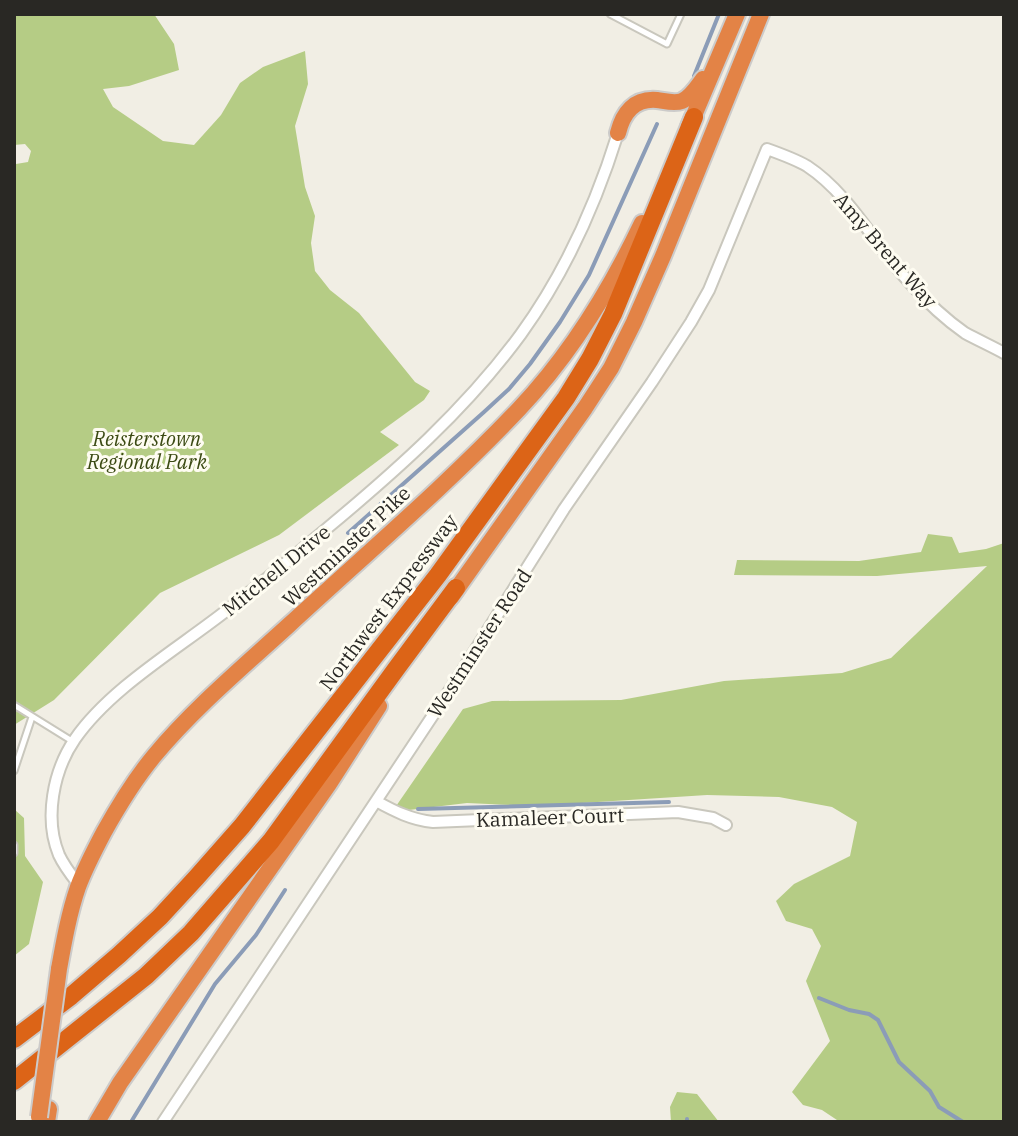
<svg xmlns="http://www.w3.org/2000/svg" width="1018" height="1136" font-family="'IBM Plex Serif',serif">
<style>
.green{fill:#b5cc85}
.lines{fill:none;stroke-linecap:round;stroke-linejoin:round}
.stream{stroke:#8b9cb7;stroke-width:4}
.service-casing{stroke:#c9c7bd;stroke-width:9}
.minor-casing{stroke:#c9c7bd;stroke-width:14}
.trunk-casing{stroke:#cccbca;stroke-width:20}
.motorway-casing{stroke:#cccbca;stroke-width:22}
.service{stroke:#fff;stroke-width:5}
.minor{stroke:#fff;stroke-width:10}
.trunk{stroke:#e38346;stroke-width:16}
.motorway{stroke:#dc6417;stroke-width:18}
.trunk-bridge-casing{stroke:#cccbca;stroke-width:20;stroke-linecap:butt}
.trunk-bridge{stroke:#e38346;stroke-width:16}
.labels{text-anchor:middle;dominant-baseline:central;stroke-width:6;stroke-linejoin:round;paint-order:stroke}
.street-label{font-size:20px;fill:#292824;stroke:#fefcf1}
.park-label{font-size:20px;font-style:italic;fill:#3b4a13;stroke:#fefcf1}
</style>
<rect width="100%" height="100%" fill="#f1eee4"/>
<path class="green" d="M14 14H154L174 44 179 70 129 86 103 89 113 107 163 141 194 145 221 115 240 83 263 67 305 51 308 84 295 126 305 187 315 216 311 243 315 271 330 290 359 313 415 382 430 391 424 400 380 432 399 445 279 535 160 593 54 700 14 725V161L16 164 28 162 31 151 25 144 14 145Z
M928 534 952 537 959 553 986 549 1004 543V1122H840L822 1110 803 1105 792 1092 830 1041 806 981 821 946 812 929 786 921 776 901 794 884 850 856 857 822 832 807 779 797 707 795 535 806 467 803 392 812 463 709 492 701 621 700 724 681 842 673 891 658 987 566 877 576 734 575 737 560 859 561 921 552Z
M14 809 24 818 25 856 43 882 29 944 14 956Z
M677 1092 697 1094 719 1122H671L670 1107Z"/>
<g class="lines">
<path class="stream" d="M694 76 719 14
M348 533 484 412 509 389 530 364 560 322 589 275 657 124
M418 809 669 802
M819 998 849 1010 869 1014 878 1020 899 1062 930 1091 939 1107 963 1122
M687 1119V1122
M131 1122 215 984 256 935 285 890"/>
<g class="service-casing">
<path id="service" d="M610 14 667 44 681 14
M14 705 72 741
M14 771 32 717
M14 845V853"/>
</g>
<g class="minor-casing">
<path id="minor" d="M376 801C394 811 412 820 433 822L678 812 713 818 726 825
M79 885C72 876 64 866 59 855 44 819 53 771 75 739 111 687 181 647 231 607 263 582 294 556 325 530 396 471 466 409 521 334 565 273 596 204 618 133
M163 1122 457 679 564 509 652 382 691 322 709 290 767 149C781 154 795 159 807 166 851 195 875 246 910 283 926 301 945 319 965 333 978 340 991 346 1004 353"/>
</g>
<g class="trunk-casing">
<path id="trunk" d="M689 127 737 14
M618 133C623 113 634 98 657 100 665 101 674 104 682 101 691 97 697 87 703 79
M451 597 585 408 611 368 634 322 663 256 761 14
M59 969C64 941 69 913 78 887 85 868 95 849 104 832 119 805 135 779 154 756 194 708 243 667 289 625 366 554 447 485 519 409 570 355 610 290 642 223
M47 1122 49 1109
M97 1122 120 1083 329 784 379 706"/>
</g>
<g class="motorway-casing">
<path id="motorway" d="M14 1039 71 996 119 955 160 917 196 878 242 826 438 575 566 398 590 359 613 314 694 117
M14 1081 146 976 191 933 271 841 396 669 456 588"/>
</g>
<use href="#service" class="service"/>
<use href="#minor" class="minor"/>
<use href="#trunk" class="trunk"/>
<use href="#motorway" class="motorway"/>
<g class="trunk-bridge-casing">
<path id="trunk-bridge" d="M39 1117 59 969"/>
</g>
<use href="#trunk-bridge" class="trunk-bridge"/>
</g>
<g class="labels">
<g class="street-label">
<text transform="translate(886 250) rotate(49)">Amy Brent Way</text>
<text transform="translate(346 546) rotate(-43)">Westminster Pike</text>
<text transform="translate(276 570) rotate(-39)">Mitchell Drive</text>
<text transform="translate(388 602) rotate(-53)">Northwest Expressway</text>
<text transform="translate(479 643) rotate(-57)">Westminster Road</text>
<text transform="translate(550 817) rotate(-2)">Kamaleer Court</text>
</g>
<g class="park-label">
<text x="147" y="438">Reisterstown<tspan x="147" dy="23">Regional Park</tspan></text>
</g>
</g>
<rect width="1018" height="1136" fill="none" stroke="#292824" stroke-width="32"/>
</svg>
